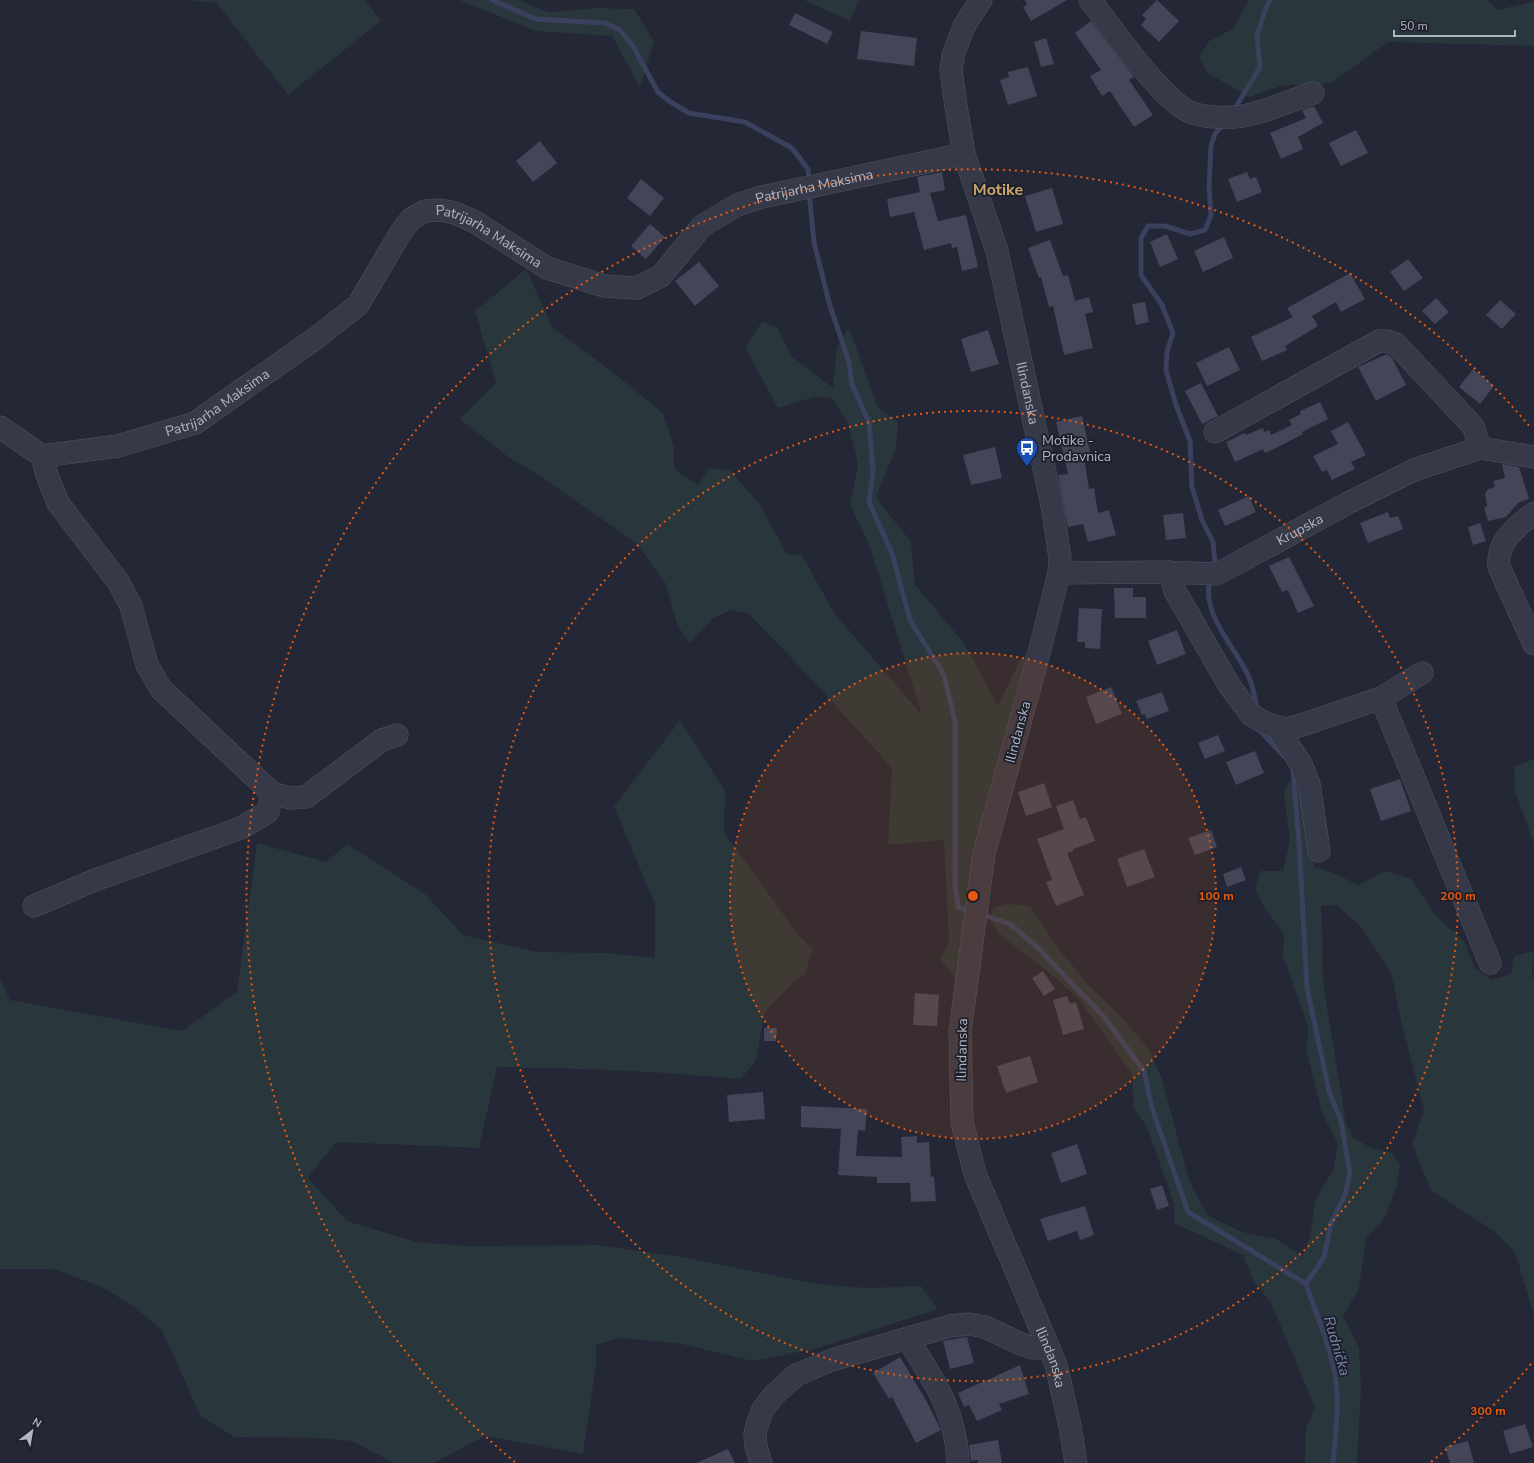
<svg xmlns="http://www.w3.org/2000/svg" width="1534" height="1463" font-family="'Nunito Sans',sans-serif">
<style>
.green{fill:#29363b}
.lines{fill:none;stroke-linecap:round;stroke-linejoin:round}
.stream{stroke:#3a405d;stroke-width:5}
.building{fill:#424657}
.minor-casing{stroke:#515461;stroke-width:23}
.minor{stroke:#363947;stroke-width:22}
.ring{fill:none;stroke:#e8590c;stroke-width:2;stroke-dasharray:2 4}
.labels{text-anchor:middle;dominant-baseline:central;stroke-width:3.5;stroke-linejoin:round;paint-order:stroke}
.street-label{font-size:14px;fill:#b1b4c3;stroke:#1c1e2b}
.poi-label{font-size:14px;fill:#b1b4c3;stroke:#1c1e2b;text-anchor:start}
.water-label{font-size:15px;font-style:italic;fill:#7c85a8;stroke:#1c1e2b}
.quarter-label{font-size:16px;font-weight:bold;fill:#c7a868;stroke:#1c1e2b}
.centre{fill:#e8590c;stroke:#1c1e2b;stroke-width:2}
.ring-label{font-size:12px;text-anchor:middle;font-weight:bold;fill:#e8590c;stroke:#1c1e2b;stroke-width:3.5;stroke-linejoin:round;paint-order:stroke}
</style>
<rect width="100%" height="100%" fill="#232736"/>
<path class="green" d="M185 0H365L381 21 288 95 217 3Z
M459 0H518L549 12 595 8 634 9 654 41 640 88 612 36 536 31Z
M804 0H859L850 21Z
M1249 0H1487L1498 10 1534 1V46L1388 42 1331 83 1281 86 1249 97 1208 73 1199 58 1209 41 1233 29Z
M526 269 552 327 609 369 663 413 674 448V469L698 485 709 468 730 470 760 505 787 554 802 555 834 613 922 715 869 544 850 505 858 465 849 426 832 398 814 397 778 408 745 347 762 322 777 327 792 357 833 388 837 347 849 328 878 408 898 422 896 448 876 497 911 542 915 585 964 643 998 706 1020 660 1027 652 977 840 956 978 940 960 949 944 944 840 888 845 892 768 818 686 748 613 731 610 712 619 690 643 677 625 666 584 636 543 540 476 508 457 460 419 496 383 475 311Z
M680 720 725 791 724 832 799 936 813 949 805 974 789 986 765 1012 756 1060 741 1079C660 1071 579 1068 497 1067L479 1148 336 1142 308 1178 347 1221 417 1242 469 1246 598 1245 682 1257 817 1284 867 1288 921 1286 938 1309 815 1349 753 1361 677 1343 619 1338 596 1345V1364L583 1454 485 1436 434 1463H394L352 1441 316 1438 235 1437 201 1417 162 1330 133 1306 100 1286 53 1269H0V978L10 1000 182 1031 237 992 257 843 326 862 347 844 425 894 463 935 537 952 606 953 655 958V904L614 807Z
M1534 759V844L1515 791 1514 767Z
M1289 781 1301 788 1314 867 1331 872 1359 885 1385 871 1411 879 1437 917 1464 941 1475 968 1492 980 1511 974 1514 956 1534 951 1532 976 1534 980V1316L1515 1252 1495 1232 1431 1190 1412 1144 1424 1110 1402 1025 1391 973 1361 927 1337 905 1321 906 1322 916 1323 983 1346 1123 1353 1138 1372 1148 1393 1153 1400 1165 1396 1188 1385 1217 1366 1239 1359 1289 1343 1316 1359 1348 1361 1388 1357 1463H1305L1306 1428 1315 1407 1271 1303 1253 1280 1243 1255 1174 1223V1204L1147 1127 1134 1109 1132 1074 1079 999 1044 968 1020 951 999 933 991 922 993 908 1006 904 1030 906 1057 947 1091 988 1117 1012 1149 1049 1162 1079 1189 1180 1207 1215 1242 1232 1276 1239 1302 1256 1310 1237 1315 1201 1333 1170 1338 1144 1322 1113 1307 1053 1308 1026 1283 956 1284 934 1264 907 1255 888 1260 871H1283L1290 840 1284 795Z"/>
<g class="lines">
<path class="stream" d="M492 0 535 19 605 23 620 30 633 46 658 92 669 101 689 113 745 122 792 148 808 169 809 182
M1234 110 1260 67 1257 36 1265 10 1270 0
M809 192 814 242 830 306 849 362 852 385 869 422 873 471 869 502 892 553 910 620 944 675 955 721V883L958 907 971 911
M1213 569 1215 561 1213 542 1202 520 1192 487 1190 441 1176 405 1166 370 1167 352 1173 333 1162 305 1141 275V238L1148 226H1165L1190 234 1205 230 1211 215 1209 186 1211 146 1215 134 1224 123
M1210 579C1201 615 1235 646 1249 677 1253 687 1255 698 1257 709
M1261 729 1262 733 1284 756
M1293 772 1299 842 1307 988 1329 1091 1341 1121 1350 1173 1345 1195 1331 1223 1324 1257 1306 1284
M980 914 1010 924 1037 947 1104 1017 1144 1071 1152 1108 1188 1212 1306 1284
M1306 1284C1318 1320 1336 1358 1337 1396 1338 1418 1335 1441 1333 1463"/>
</g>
<path class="building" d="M1025 0H1067L1031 21 1023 7 1027 5Z
M1157 0 1179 21 1159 42 1141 25 1146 19 1142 15Z
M795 13 833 32 827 44 789 25Z
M1091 21 1134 77 1129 80 1153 115 1134 127 1110 91 1102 96 1090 76 1101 70 1075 33Z
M861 31 917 38 914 66 857 59Z
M1046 38 1054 64 1041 67 1034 42Z
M1028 67 1037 96 1008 105 1000 80 1009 77 1008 72Z
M1314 106 1323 123 1298 137 1303 149 1281 159 1270 133 1306 118 1302 110Z
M1356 130 1368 153 1341 166 1329 143Z
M540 141 557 163 533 182 516 161Z
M942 172 945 190 930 193 938 221 966 215 978 267 962 271 957 247 952 248 951 243 924 250 914 212 890 217 887 199 920 192 917 177Z
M1247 172 1250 179 1256 177 1262 192 1237 202 1228 179Z
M641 179 664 198 650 216 627 198Z
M1052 188 1063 224 1036 232 1025 196Z
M650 224 665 237 646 259 631 246Z
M1167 234 1178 259 1160 267 1150 242Z
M1224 237 1233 258 1203 272 1194 251Z
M1050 240 1063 276 1068 275 1075 301 1089 297 1093 312 1085 314 1093 348 1064 355 1053 306 1049 307 1041 277 1039 278 1028 248Z
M1408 259 1423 278 1404 291 1390 272Z
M699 262 719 286 695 306 675 281Z
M1350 273 1365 299 1341 312 1336 302 1312 316 1318 326 1285 346 1287 350 1262 361 1251 337 1293 317 1287 308Z
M1436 298 1449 312 1435 324 1422 311Z
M1500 300 1516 314 1502 329 1486 315Z
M1145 302 1149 322 1136 325 1132 304Z
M988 330 999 364 971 372 961 339Z
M1229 347 1240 370 1207 386 1196 363Z
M1387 354 1392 358 1406 385 1376 401 1358 367Z
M1473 369 1494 386 1480 404 1459 387Z
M1201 383 1218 416 1202 424 1185 391Z
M1320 402 1328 419 1302 432 1303 434 1280 446 1265 453 1263 449 1235 462 1226 442 1245 433 1246 435 1263 428 1264 432 1269 430 1271 435 1292 425 1289 420 1301 414 1300 411Z
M1082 416 1091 456 1084 458 1089 489 1094 488 1098 513 1109 510 1116 535 1088 542 1083 524 1068 527 1058 475 1068 474 1056 422Z
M1348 422 1366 455 1351 462 1355 469 1332 480 1327 470 1322 472 1313 456 1338 444 1331 431Z
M995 447 1002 478 971 485 963 455Z
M1502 464 1519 467 1529 499 1518 503 1506 517 1488 521 1484 508 1487 506 1485 494 1488 489 1495 487 1493 481 1505 478Z
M1249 496 1256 512 1225 526 1218 510Z
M1388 512 1390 518 1398 516 1403 529 1368 543 1360 523Z
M1183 513 1186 538 1166 540 1163 515Z
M1480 523 1486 541 1473 545 1468 527Z
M1289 557 1314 606 1298 613 1288 590 1282 592 1269 566Z
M1114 588H1133V597H1146V618H1115Z
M1079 608 1102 609 1100 649 1085 648V642H1077Z
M1177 630 1186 654 1157 665 1148 641Z
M1111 687 1122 714 1096 724 1086 697Z
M1162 692 1169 711 1147 719 1145 714 1142 715 1136 701Z
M1218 735 1225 751 1205 759 1198 743Z
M1255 751 1264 773 1236 785 1226 762Z
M1400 779 1411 811 1381 821 1370 789Z
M1044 783 1052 807 1026 816 1018 792Z
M1073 800 1080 819 1086 817 1095 841 1073 849V851L1067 853 1084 895 1056 906 1046 882 1052 880 1037 839 1064 829 1056 806Z
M1211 830 1217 847 1195 855 1188 838Z
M1144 849 1155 877 1127 887 1117 859Z
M1241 867 1246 880 1227 887 1223 874Z
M1043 971 1055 989 1044 996 1032 978Z
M915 993 939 995 937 1026 913 1025Z
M1067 996 1070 1004 1076 1002 1084 1029 1063 1035 1053 1000Z
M764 1028H777L776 1041H764Z
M1030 1056 1038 1082 1006 1093 997 1066Z
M763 1092 765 1119 729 1122 727 1095Z
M801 1106 867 1109 865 1131 858 1130 856 1156 902 1157 901 1137 917 1136V1143L929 1142 931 1177 934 1176 936 1201 911 1202 910 1183H877V1177L838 1175 841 1129 801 1127Z
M1077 1144 1087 1174 1061 1183 1051 1153Z
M1162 1185 1169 1206 1157 1210 1150 1189Z
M1085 1206 1094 1235 1080 1240 1077 1231 1048 1241 1040 1219Z
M967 1337 974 1363 950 1369 943 1341Z
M900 1357 927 1402 941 1430 916 1443 892 1397 889 1399 873 1373Z
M1020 1365 1029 1394 999 1404 1002 1410 977 1421 969 1405 964 1407 958 1393Z
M1525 1424 1533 1447 1510 1454 1503 1431Z
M998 1440 1002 1463H978V1460L971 1461 969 1445Z
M1468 1441 1474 1463H1450L1445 1447Z
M728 1449 735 1463H696Z"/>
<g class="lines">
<g class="minor-casing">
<g id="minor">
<path id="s1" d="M981 0 964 26 953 55 951 71 956 106 964 154 997 251 1052 505 1060 558 1059 573 1038 657 984 854 960 1031 962 1122 975 1174 1056 1365 1070 1426 1076 1463"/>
<path d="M1090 0C1112 27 1162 102 1192 113 1205 117 1220 118 1234 117 1259 115 1289 101 1313 93"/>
<path id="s2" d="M0 427 42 456 118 446 195 423 316 338 358 305 401 232 411 219 425 211 440 210 455 213 475 222 547 268 604 286 637 288 661 276 702 226 737 205 762 197 964 154"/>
<path d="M1215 432 1379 341H1387L1396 344 1469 422 1474 428 1480 448"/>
<path d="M42 456 47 475 58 503 119 583 131 606 147 665 161 689 272 793"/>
<path d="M1534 513C1516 527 1496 542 1499 567L1534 644"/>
<path d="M1170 572 1175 591 1229 685 1251 715 1267 724 1286 729 1302 725 1381 698 1422 673"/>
<path id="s3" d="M1059 573 1162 572 1217 574 1350 502 1414 470 1480 448 1534 457"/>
<path d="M1381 698 1490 963"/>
<path d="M1277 728 1301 764 1309 784 1319 851"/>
<path d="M34 906 95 880 241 828 268 812 272 793 290 798 306 797 382 740 397 735"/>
<path d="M907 1338C934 1381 956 1410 958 1463"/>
<path d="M761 1463 756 1446 755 1434 758 1422 763 1409 774 1395 796 1375 832 1360 950 1326 969 1324 985 1327 1021 1344 1033 1348 1048 1347"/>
</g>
</g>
<use href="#minor" class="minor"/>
</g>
<circle cx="973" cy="896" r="243" fill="#e8590c" fill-opacity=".12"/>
<g class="ring">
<circle cx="973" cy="896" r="243"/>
<circle cx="973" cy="896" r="485"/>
<path d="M1531 1364A728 728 0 0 1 1431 1462M515 1462A728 728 0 1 1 1531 428"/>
</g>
<defs>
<g id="bus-pin" transform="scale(1.15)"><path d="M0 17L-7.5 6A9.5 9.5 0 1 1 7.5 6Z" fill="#1a4fb4" stroke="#1c1e2b"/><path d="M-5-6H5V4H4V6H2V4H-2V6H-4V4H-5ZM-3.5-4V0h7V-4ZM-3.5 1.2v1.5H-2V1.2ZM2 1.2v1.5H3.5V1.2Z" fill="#fff"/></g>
</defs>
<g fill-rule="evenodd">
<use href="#bus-pin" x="1027" y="448"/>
</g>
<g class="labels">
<g class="street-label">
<text stroke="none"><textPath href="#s2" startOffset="969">Patrijarha Maksima</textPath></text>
<text stroke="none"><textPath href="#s2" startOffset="597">Patrijarha Maksima</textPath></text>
<text stroke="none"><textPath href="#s1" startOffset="410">Ilindanska</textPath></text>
<text stroke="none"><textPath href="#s2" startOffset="237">Patrijarha Maksima</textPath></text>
<text stroke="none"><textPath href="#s3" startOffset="252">Krupska</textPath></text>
<text transform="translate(1018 732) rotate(-75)">Ilindanska</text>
<text transform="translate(962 1050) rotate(-89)">Ilindanska</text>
<text stroke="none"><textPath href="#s1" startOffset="1406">Ilindanska</textPath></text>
</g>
<g class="poi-label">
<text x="1042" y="440">Motike -<tspan x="1042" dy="16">Prodavnica</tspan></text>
</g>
<g class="water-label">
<text transform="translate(1337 1346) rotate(74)">Rudnička</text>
</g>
<g class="quarter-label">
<text x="998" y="190">Motike</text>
</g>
</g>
<circle cx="973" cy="896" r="6" class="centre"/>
<g class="ring-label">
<text x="1216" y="900">100 m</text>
<text x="1458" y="900">200 m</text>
<text x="1488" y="1415">300 m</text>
</g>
<g transform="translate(32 1431) rotate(31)" stroke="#1c1e2b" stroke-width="3" paint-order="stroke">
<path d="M0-3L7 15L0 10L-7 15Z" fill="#b1b4c3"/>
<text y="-6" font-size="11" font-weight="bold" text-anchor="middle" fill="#b1b4c3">N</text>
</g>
<path d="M1394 30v6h121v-6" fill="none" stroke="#b1b4c3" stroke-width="2"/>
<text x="1400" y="30" font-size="12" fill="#b1b4c3" stroke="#1c1e2b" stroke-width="3" paint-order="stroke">50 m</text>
</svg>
